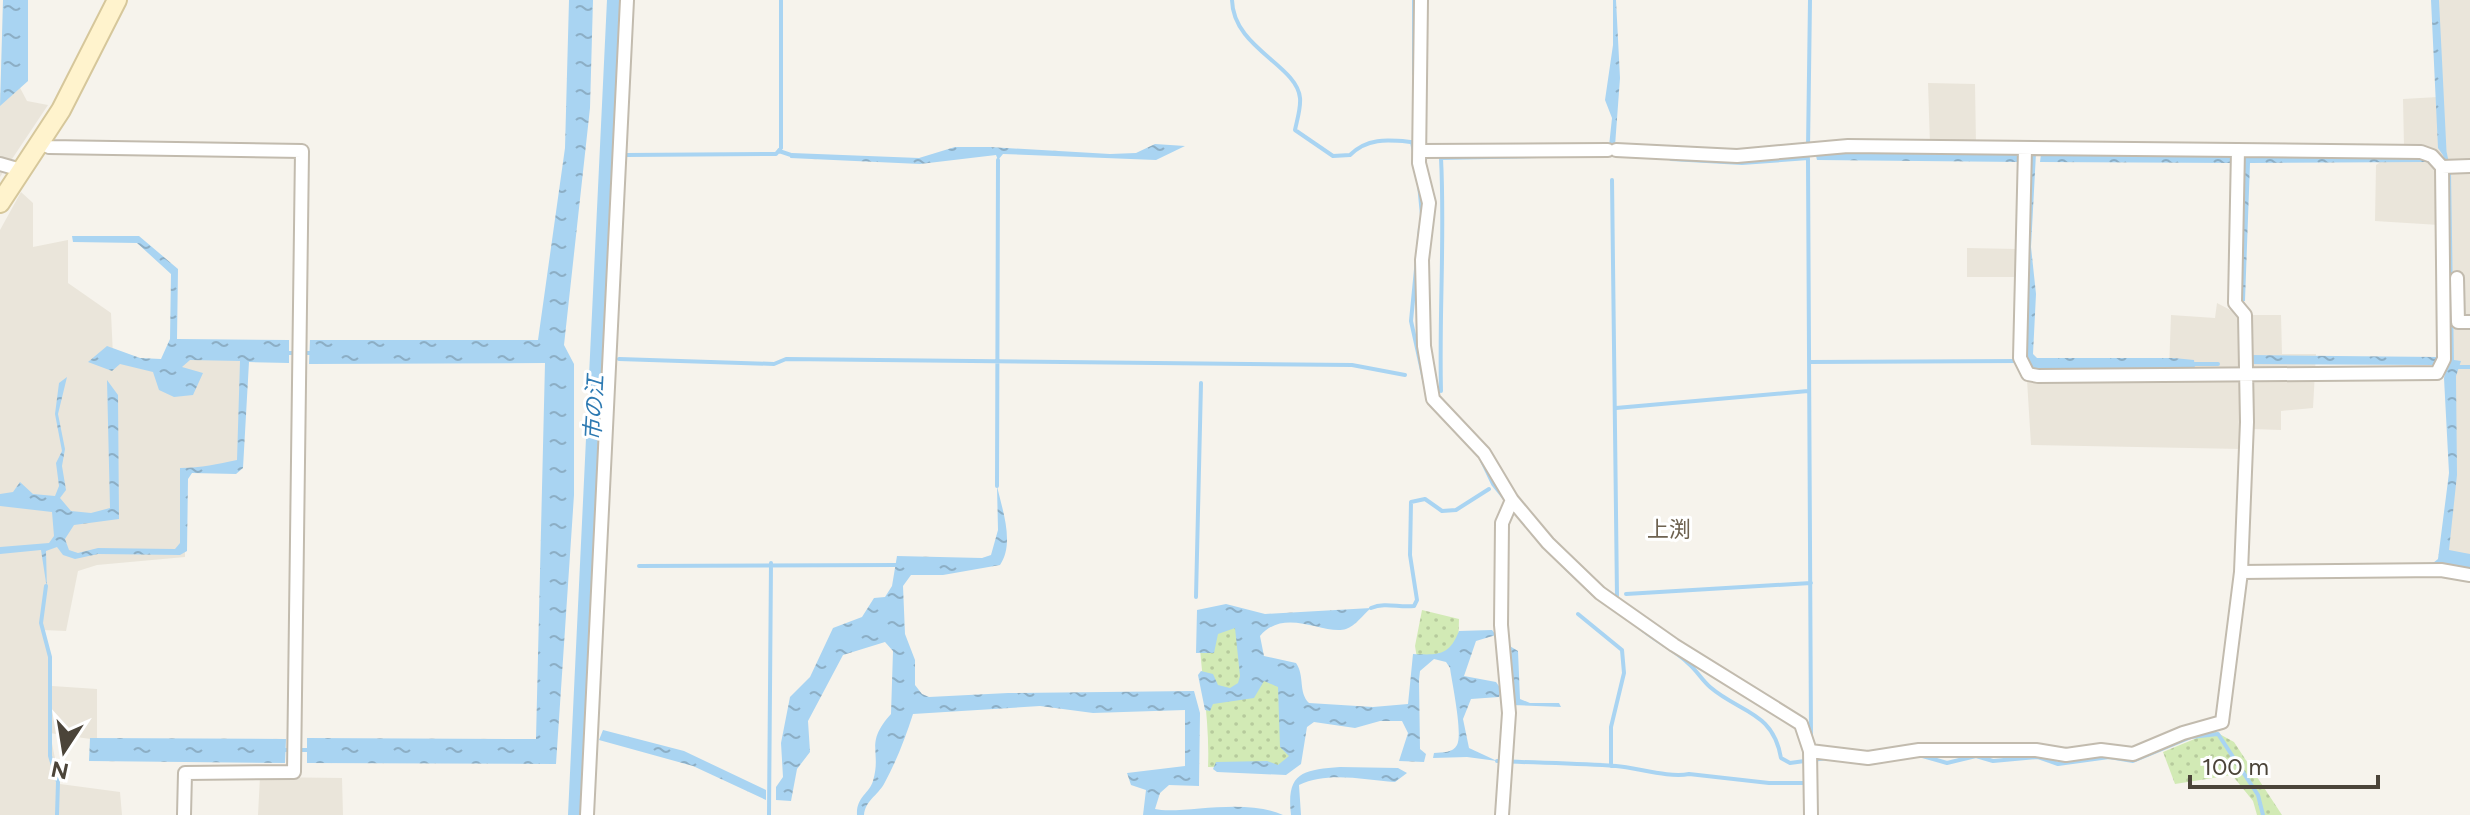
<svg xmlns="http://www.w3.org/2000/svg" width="2470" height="815" font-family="Figtree,'Noto Sans JP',sans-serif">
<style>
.residential{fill:#eae5da}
.grass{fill:url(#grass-dots)}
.water{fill:url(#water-ripples)}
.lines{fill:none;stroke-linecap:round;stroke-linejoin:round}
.stream{stroke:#a9d4f2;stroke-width:4}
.canal{stroke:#a9d4f2;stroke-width:14}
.minor-casing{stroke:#c2bbae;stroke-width:16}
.secondary-casing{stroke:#d6c79b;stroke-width:22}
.minor{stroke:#fff;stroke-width:12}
.secondary{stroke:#fff3cd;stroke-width:18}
.labels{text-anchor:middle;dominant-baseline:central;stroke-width:6;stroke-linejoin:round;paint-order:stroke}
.water-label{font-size:22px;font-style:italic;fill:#2e7ab2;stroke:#fff}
.neighbourhood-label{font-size:22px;fill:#6e6250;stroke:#fff}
</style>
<defs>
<pattern id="grass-dots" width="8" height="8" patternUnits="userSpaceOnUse" patternTransform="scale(2)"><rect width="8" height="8" fill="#d2eab5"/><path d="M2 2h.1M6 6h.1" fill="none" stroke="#b6ca9c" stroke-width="1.8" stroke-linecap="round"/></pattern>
<pattern id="water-ripples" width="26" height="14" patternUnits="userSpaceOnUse" patternTransform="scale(2)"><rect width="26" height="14" fill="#a9d4f2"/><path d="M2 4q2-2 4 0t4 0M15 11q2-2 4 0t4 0" fill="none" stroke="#8caec5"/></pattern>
</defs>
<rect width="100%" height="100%" fill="#f6f3ec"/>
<path class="residential" d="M2434 0H2470V564L2443 555 2453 468 2439 225 2375 221 2376 165 2404 147 2403 99 2438 97Z
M1928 83 1975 84 1976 145H1930Z
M18 84 27 101 48 105 0 177V93Z
M21 192 33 203V247L68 240V283L111 313 113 356 166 366 172 348 244 349 239 470H184L185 557 97 565 78 571 66 631 43 630 50 657 52 686 97 689V740L50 733 60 784 120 792 122 815H0V230Z
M1967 248 2018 249 2017 277H1967Z
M2217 303 2240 315H2281L2282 354H2316L2313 408 2281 411V430L2252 429 2242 449 2031 445 2027 380 2169 370 2171 315 2215 318Z
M260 777 342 778 343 815H258Z"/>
<path class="grass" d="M1422 610 1459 619 1458 656 1417 658 1415 646Z
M1247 619 1250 665 1286 678 1296 756 1287 769 1208 767C1210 720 1201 678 1199 631Z
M2214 731 2234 742 2282 815H2257L2253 801 2232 775 2175 784 2163 752Z"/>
<path class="water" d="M3 0H28V81L0 106Z
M569 0H593L590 108 564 345 574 364V495L556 764 307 763V738L536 739 545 363 309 364 310 340H538L565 148Z
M1613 0H1616L1620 78 1615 146H1609L1612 118 1605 100 1613 45Z
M2431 0H2439L2447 161 2438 148Z
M1155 144 1185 146 1156 160 1003 154 998 160 996 155 920 164 790 158 792 153 919 158 955 147H990L1110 154 1136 153Z
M1849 151 2020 152V162L1817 160 1816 156Z
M2030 153H2036L2031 247 2036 294 2033 354 2037 358H2174L2194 360 2195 368 2035 369 2027 363 2024 346Z
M2041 154 2225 155 2235 158 2234 163 2040 162Z
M2244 156H2422L2428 162 2250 163 2245 301 2239 302Z
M72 236H139L178 269 177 339 289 340V363L249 362 243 468 236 474 192 473 188 479 187 551 180 555 98 554 75 559 63 555 57 547 46 551 47 589 41 550 0 554V547L49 543 54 536 52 512 0 506V494L13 492 20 482 33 494 55 496 59 486 56 463 62 451 55 414 59 383 67 377 58 414 65 449 62 466 66 490 60 498 71 511 91 513 110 508 107 380 118 395 119 519 74 525 65 539 69 550 78 553 98 548 175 549 180 543V468C202 468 217 464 237 460L240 361 190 360 182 367 203 373 193 395 174 397 159 390 153 372 120 364 112 371 88 362 107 346 140 358 161 359 170 339 171 274 137 243 73 242Z
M2250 355 2438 357 2435 365 2250 364Z
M2454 360 2461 361 2456 376 2457 475 2449 550 2470 554V568L2433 563 2438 559 2449 473 2444 378 2448 361Z
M997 486C1002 509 1015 543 1000 565L943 575H911L903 586 905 634 915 660V685L922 694 929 697 1008 693 1194 691 1200 713 1199 786 1169 785 1160 793 1155 809C1180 815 1244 797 1283 815H1143L1146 790 1131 785 1127 773 1185 766V710L1093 713 1040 706 913 714C905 739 896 762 884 784 877 796 865 801 864 815H857C856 797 869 794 873 781 882 750 864 744 891 714L893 651 885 642 843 655 808 721 810 752 797 769 791 801 776 800V787L783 777 781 743 790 697 810 677 833 628 862 617 874 598 885 597 892 586 897 556 982 558 991 555 998 530Z
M1226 604 1265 614 1371 608C1363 615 1355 626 1346 629 1325 636 1285 606 1260 636L1264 656 1296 663C1305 676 1298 692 1309 703L1373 707 1408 704 1413 654C1439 655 1449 656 1459 631L1492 630 1496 635 1476 641 1464 676 1496 682 1501 689 1499 697 1471 699 1463 719 1469 748 1497 761 1467 757 1433 758 1434 753C1443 752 1453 753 1457 745 1463 734 1452 683 1450 668L1446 662 1434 659 1420 671 1419 680 1420 749 1426 754 1424 762 1399 761 1408 733 1402 721H1380L1355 728 1314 722 1307 727 1301 764 1286 775 1217 772 1213 769 1216 762 1267 761 1278 765 1289 756 1280 747 1278 687 1264 681 1254 698 1213 704 1210 711 1205 710 1198 675 1201 671 1213 674 1218 685 1230 688 1238 683 1240 676 1235 628 1218 634 1214 653H1196L1197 610Z
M1508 645 1518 651 1520 699 1530 703H1559L1561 707 1514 705Z
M603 730 684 751 766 790V800L693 766 599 740Z
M90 738 286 739 285 763 89 761Z
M1340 767 1398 768 1407 773 1395 782C1364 780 1328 771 1299 785L1301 815H1291C1286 772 1303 770 1340 767Z"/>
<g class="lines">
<path class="stream" d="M1232 0C1233 48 1297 65 1300 98 1301 108 1297 120 1295 130L1333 156 1350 155C1368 137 1389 140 1412 142L1414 152
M1414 0V74
M1808 149 1810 0
M779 151 791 155
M2445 154 2449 173 2452 365
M626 155 776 154 781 148V0
M1671 159 1742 163 1808 158
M1808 159 1811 738
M1612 180 1617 596
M1419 184 1422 215
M1420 228 1411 321 1426 389
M289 353H310
M619 359 774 364 786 359 1352 365 1405 375
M1809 362 2020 361
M2191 364H2218
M2458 367H2470
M1441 391C1439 313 1445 236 1441 158L1537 156
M1616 408 1808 391
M1482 461 1493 484 1534 535
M997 486 998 160
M639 566 896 565
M1565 567 1593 594
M46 586 41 623 50 657V756L58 782 57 815
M1626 594 1811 583
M1196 597 1201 383
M1371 608C1386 602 1399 608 1414 606L1417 600 1410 555 1411 502 1425 499 1442 511 1456 510 1489 489
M1578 614 1622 650 1624 673 1611 727V766
M1639 627C1655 641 1675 650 1689 664 1697 671 1702 680 1710 687 1740 713 1773 711 1781 758L1790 763 1827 758
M285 750H307
M1919 755 1947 763 1976 756 1993 761 2038 757 2058 764 2109 757 2133 761 2191 737 2218 734 2258 795 2263 815
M1497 761C1536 763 1576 763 1616 766 1638 768 1669 778 1689 774L1769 783H1804
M769 815 771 563"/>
<path class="canal" d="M575 815 614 0"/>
<g class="minor-casing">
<path id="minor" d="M1421 0 1419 163 1429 203 1422 260 1424 346 1433 399 1484 453 1512 500 1548 543 1600 593 1674 645 1801 724 1810 751 1811 815
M40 143 49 147 302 151 294 772 185 773 184 815
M2025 149 2020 358 2028 374 2038 376 2437 373 2444 359 2442 167
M1616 150 1737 156 1848 146 2421 152 2432 156 2442 167 2470 166
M1421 151 1608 150
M0 164 21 170
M2457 278 2458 322H2470
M2241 572 2441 570 2470 575
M1810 751 1868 758 1919 750H2036L2066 755 2101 750 2133 754 2183 733 2222 722 2241 572 2247 422 2245 315 2235 303 2238 150
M587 815 627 0
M1502 815 1509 713 1501 625 1502 523 1512 500"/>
</g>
<g class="secondary-casing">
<path id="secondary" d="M0 203 61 110 117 0"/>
</g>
<use href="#minor" class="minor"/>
<use href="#secondary" class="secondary"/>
</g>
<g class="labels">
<g class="water-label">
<text transform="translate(594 408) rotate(-87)">市の江</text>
</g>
<g class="neighbourhood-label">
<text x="1669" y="529">上渕</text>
</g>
</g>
<g transform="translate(64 751) rotate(192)" stroke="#ffffff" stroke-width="6" paint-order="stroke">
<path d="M0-6L14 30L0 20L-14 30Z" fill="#4b4439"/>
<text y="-12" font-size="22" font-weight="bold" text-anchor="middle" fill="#4b4439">N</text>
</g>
<path d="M2190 775v12h188v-12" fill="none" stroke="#4b4439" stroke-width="4"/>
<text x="2202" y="775" font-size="24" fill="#4b4439" stroke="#ffffff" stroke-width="6" paint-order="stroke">100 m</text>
</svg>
